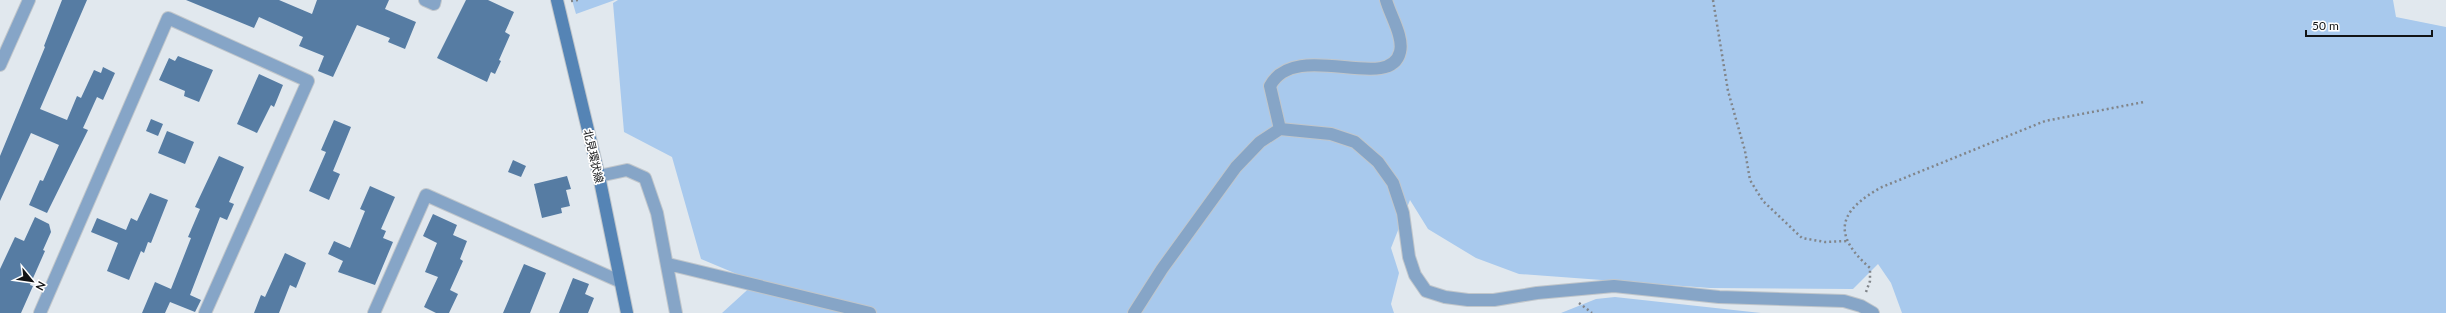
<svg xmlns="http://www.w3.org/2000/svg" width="2446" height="313" font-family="Lato,'Noto Sans JP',sans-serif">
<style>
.green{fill:#a8c9ed}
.building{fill:#567ca3}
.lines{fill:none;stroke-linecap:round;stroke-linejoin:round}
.street-casing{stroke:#c0c6cb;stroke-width:14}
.secondary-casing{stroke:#c0c6cb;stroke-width:14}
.path{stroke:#81858a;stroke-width:2.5;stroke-dasharray:2 3;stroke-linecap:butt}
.street{stroke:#86a5c7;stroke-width:12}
.secondary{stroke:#5584b5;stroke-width:12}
.labels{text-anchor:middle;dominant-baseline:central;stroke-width:3.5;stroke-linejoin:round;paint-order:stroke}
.street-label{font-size:11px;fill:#121416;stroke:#fff}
</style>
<rect width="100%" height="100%" fill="#e1e8ee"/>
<path class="green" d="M572 0H615L576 14Z
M618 0H2393L2396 17 2446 27V313H1902L1891 283 1878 264 1853 289 1710 288 1519 274 1476 258 1428 229 1410 200 1391 248 1399 273 1391 304 1394 313H722L756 282 701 259 672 157 624 132 613 3Z
M1615 297 1761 313H1561L1596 299Z"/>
<path class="building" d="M62 0H87L40 109 67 120 77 96 81 98 94 70 101 73 103 67 115 73 103 100 97 97 83 128 88 130 47 213 29 205 40 180 43 181 59 145 31 133 0 201V156L45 47 44 46Z
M186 0H279L312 14 317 0H389L385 9 416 22 405 49 388 42 390 38 357 25 333 77 318 71 324 56 299 46 303 37 259 17 254 28Z
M466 0H488L514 12 505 32 510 35 499 60 501 61 495 74 491 72 487 82 437 58Z
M178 56 213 70 199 102 184 96 185 91 159 80 169 58 175 61Z
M259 74 283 85 274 107 271 105 257 133 237 124Z
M151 119 163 124 158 136 146 131Z
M334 120 351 127 333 171 340 174 329 200 309 191 326 152 321 150Z
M167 131 194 142 185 164 158 153Z
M219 156 244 167 229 202 234 204 227 220 220 217 190 295 201 300 195 312 170 302 165 313H142L155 282 171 289 191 238 188 237 200 209 195 207Z
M513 160 526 166 521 177 508 172Z
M567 176 571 189 566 190 570 206 561 208 562 213 542 218 534 184Z
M370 186 395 197 381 229 386 231 383 238 393 242 375 285 338 272 343 261 328 254 334 241 350 248 365 211 360 209Z
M150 193 168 200 151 243 148 242 144 253 141 251 129 280 107 271 118 243 91 232 97 218 126 230 131 218 137 221Z
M433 214 457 225 453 235 467 241 460 259 463 261 450 290 458 294 449 313H436L424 307 438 277 425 272 437 243 423 236Z
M35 217 49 224 51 232 43 250 45 251 30 285 33 286 21 313H0V269L15 237 24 241Z
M285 253 306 263 296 288 290 285 279 313H254L261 295 265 297Z
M524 264 546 273 530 313H503Z
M573 278 589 284 585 294 594 298 588 313H559Z"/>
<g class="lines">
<g class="street-casing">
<path id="street" d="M425 0 434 4 435 0
M0 65 29 0
M1280 129 1270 86C1295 38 1390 94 1400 52 1404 37 1390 15 1386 0
M599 176 627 170 645 178 657 213 676 313
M668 264 870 313
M40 313 168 18 308 81 205 313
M374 313 426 195 619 281
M1134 313 1162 269 1236 167 1260 142 1280 129 1331 134 1355 142 1378 162 1393 183 1403 213 1409 257 1415 275 1426 291 1445 297 1468 300H1494L1537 293 1614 286 1719 297 1844 301 1861 306 1873 313"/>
</g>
<g class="secondary-casing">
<path id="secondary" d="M557 0 599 176 627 313"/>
</g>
<path class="path" d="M1713 0 1728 91 1745 151 1750 180 1763 201 1802 238 1825 242 1847 241
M571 1 578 0
M1866 292 1870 281V268C1830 233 1840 210 1882 187L2045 121 2144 102
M1579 303 1592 313"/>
<use href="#street" class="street"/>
<use href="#secondary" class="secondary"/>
</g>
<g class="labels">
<g class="street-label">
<text transform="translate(594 156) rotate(77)">北見環状線</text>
</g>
</g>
<g transform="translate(32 281) rotate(119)" stroke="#ffffff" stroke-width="3" paint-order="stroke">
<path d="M0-3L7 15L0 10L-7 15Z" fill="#121416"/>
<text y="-6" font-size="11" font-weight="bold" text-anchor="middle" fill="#121416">N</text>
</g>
<path d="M2306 30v6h126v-6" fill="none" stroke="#121416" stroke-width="2"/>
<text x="2312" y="30" font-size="12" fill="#121416" stroke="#ffffff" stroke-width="3" paint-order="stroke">50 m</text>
</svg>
